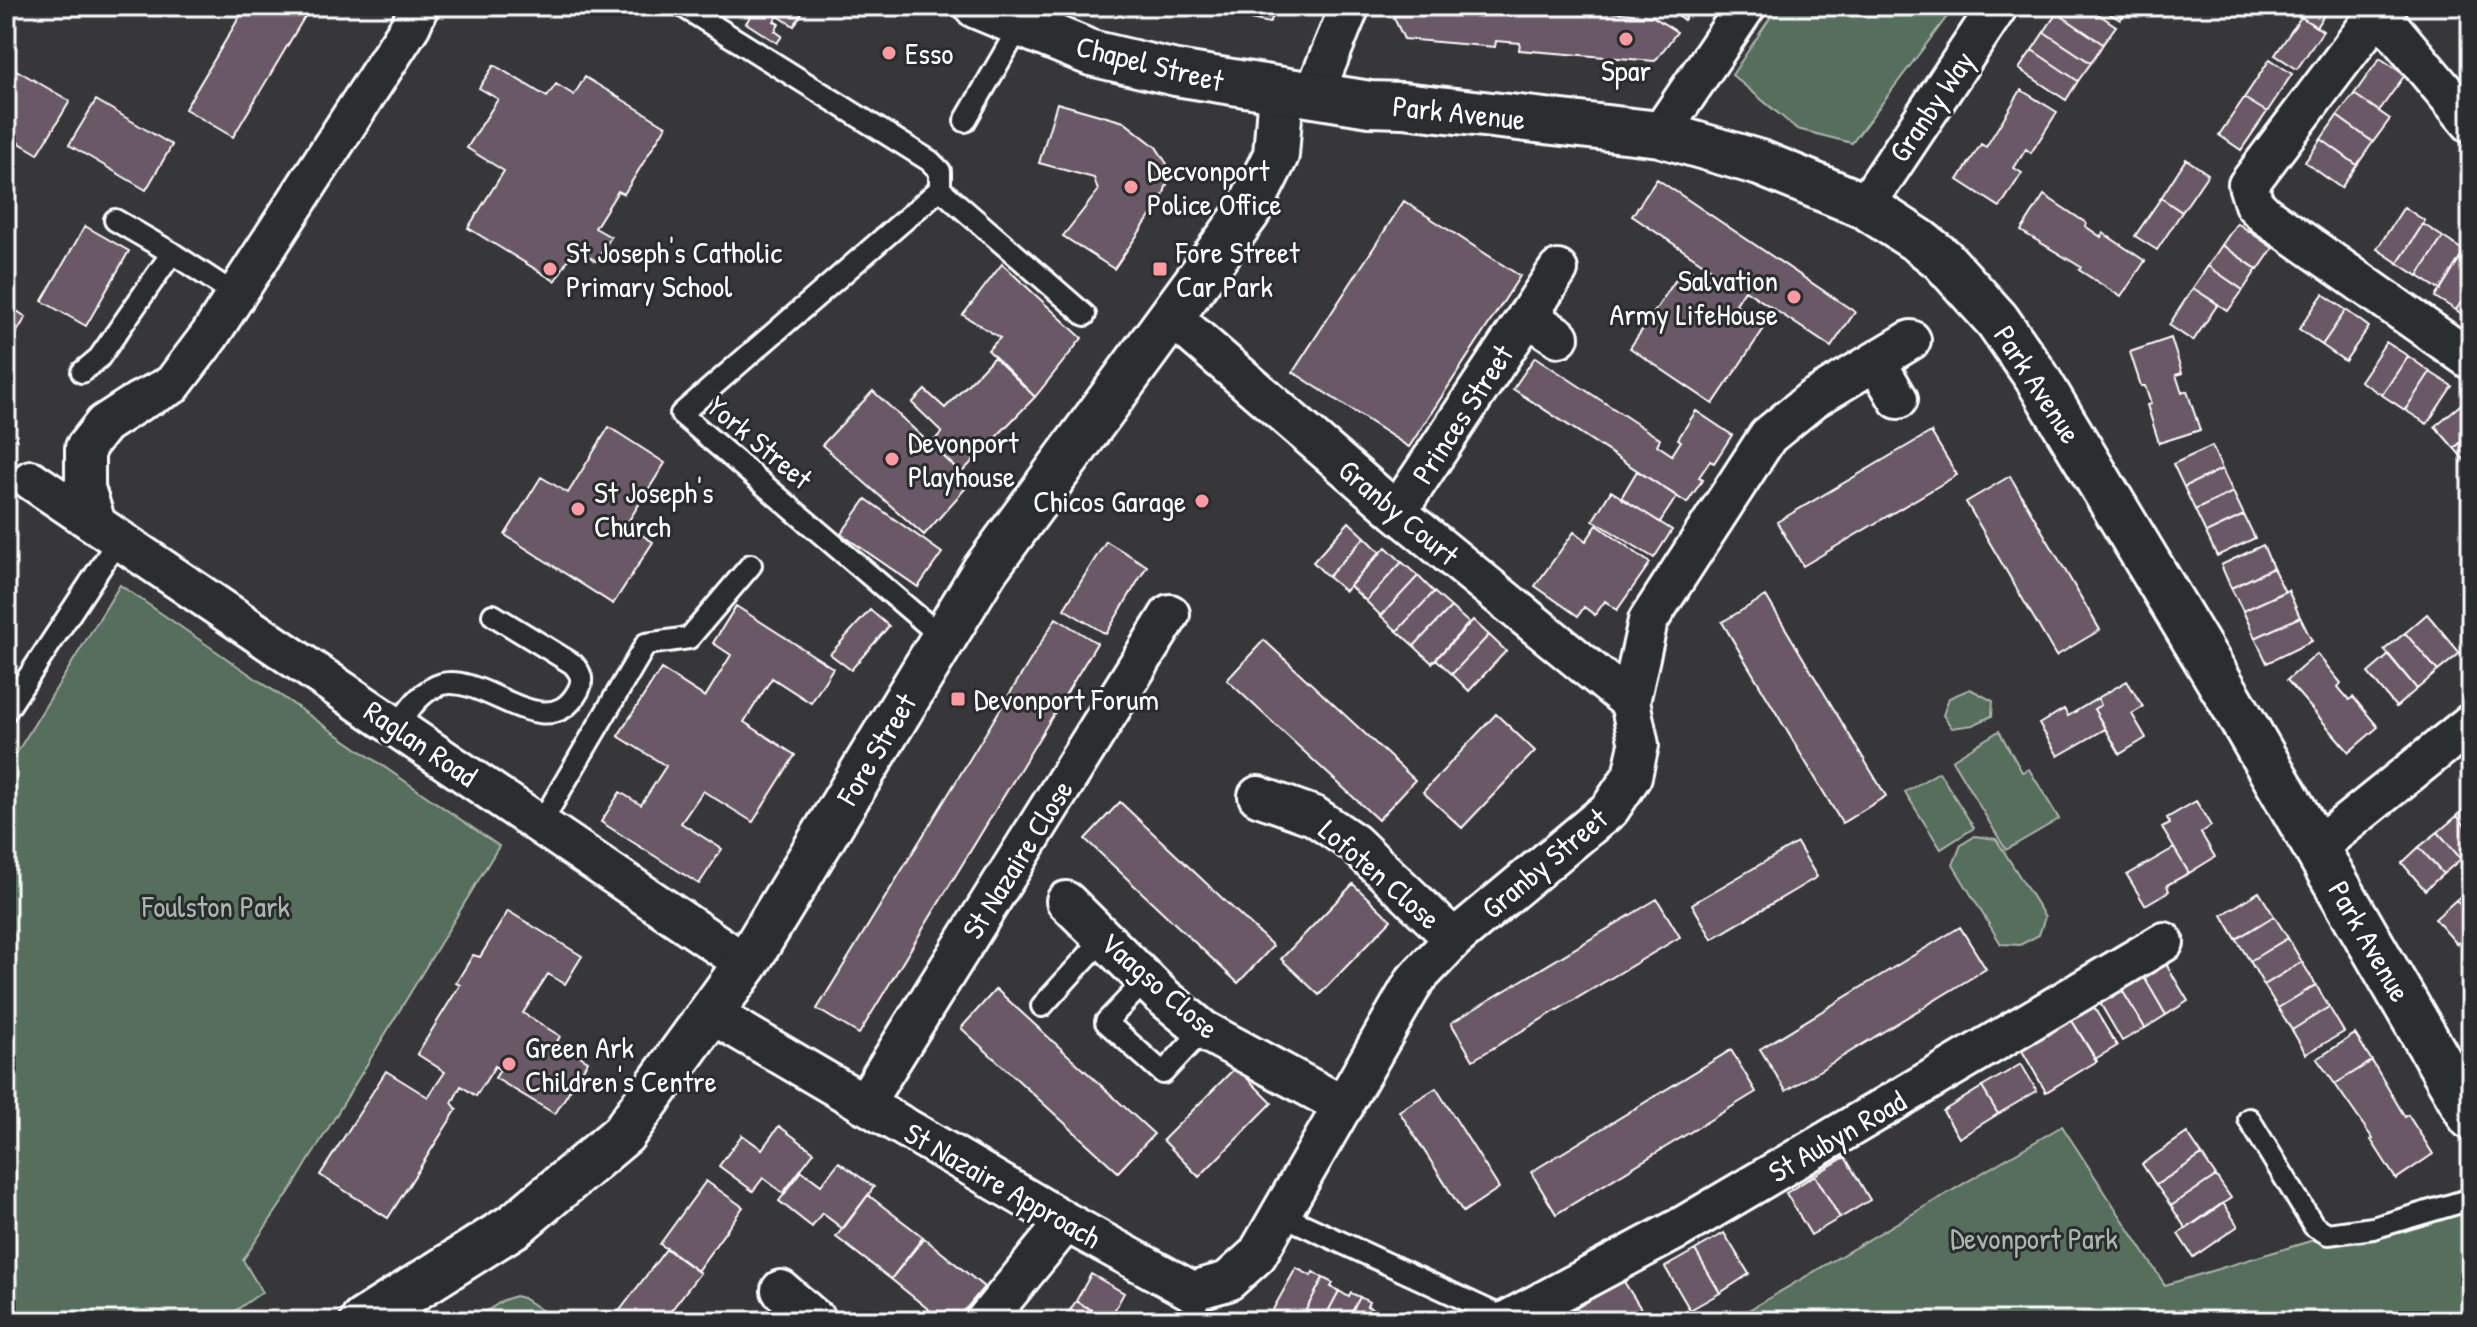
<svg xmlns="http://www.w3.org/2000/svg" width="2477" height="1327" font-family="'Patrick Hand',sans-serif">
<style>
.green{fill:#576e5b;stroke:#abb6ad;stroke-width:2}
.building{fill:#695965;stroke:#fff;stroke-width:2}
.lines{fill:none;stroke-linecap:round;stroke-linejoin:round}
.lane-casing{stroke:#fff;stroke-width:26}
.street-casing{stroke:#fff;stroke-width:44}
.secondary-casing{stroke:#fff;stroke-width:50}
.primary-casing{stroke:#fff;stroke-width:50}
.lane{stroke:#2a2d2e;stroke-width:20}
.street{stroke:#2a2d2e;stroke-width:38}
.secondary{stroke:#2a2d2e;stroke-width:44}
.primary{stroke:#2a2d2e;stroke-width:44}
.poi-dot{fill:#ff9aa2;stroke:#2a2d2e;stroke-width:3}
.labels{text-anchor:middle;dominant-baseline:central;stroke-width:6;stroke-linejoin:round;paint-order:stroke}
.poi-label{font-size:30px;fill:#fff;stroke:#2a2d2e;text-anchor:start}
.street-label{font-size:30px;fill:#fff;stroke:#2a2d2e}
.park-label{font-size:30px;fill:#abb6ad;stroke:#2a2d2e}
</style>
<rect width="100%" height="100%" fill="#373639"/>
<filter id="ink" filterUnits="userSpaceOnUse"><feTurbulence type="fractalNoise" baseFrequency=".0125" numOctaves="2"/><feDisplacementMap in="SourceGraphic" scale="16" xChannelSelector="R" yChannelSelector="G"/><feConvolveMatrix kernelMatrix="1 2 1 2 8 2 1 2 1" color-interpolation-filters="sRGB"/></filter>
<g filter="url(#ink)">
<path class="green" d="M1778 6H1955L1852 143 1797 129 1732 75Z
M120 585 499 846 294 1185 243 1260 262 1292 221 1321H6V770Z
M1970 689 1993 701 1992 716 1973 725 1952 728 1943 715 1949 698Z
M1999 731 2022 772 2029 769 2059 819 2006 850 1952 760Z
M1939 772 1974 828 1941 849 1905 792Z
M1975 836 1996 839 2045 917 2039 935 2020 945 2001 944 1953 865 1961 845Z
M2062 1126 2165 1285 2469 1193 2471 1197V1321H1730Z
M515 1296 523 1298 558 1321H471L504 1300Z"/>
<path class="building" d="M246 6H311L233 137 185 109Z
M757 6H806L794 26 778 16 774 21 779 24 775 31 782 36 777 43 746 23Z
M1211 6H1281L1269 23 1217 12 1218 7Z
M1402 6H1551L1652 16 1677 32 1655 61 1519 50 1520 43 1496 41 1495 47 1404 39 1394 18Z
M1662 6H1693L1684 20Z
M2062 6H2086L2116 26 2103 44 2057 13Z
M2098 6H2130L2120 20Z
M2298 6H2330L2316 27 2294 12Z
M2057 13 2103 44 2091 63 2044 32Z
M2301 17 2323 31 2297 69 2275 55Z
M2044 32 2091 63 2078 81 2032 50Z
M2032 50 2078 81 2066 100 2019 69Z
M2380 58 2405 75 2379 111 2354 94Z
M2270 59 2292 74 2267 112 2244 98Z
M6 64 70 101 38 154 6 135Z
M494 65 547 97 556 84 574 95 585 77 666 126 624 194 618 191 595 228 611 237 596 261 575 248 555 281 468 228 504 171 467 148 498 99 479 88Z
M2021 90 2057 112 2031 153 2026 149 2014 168 2022 173 2000 207 1958 180 1981 144 1986 147Z
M2354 94 2390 119 2373 142 2337 116Z
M2244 98 2267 112 2241 150 2219 135Z
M96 100 172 145 146 190 69 145Z
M1057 103 1124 122 1156 147 1167 164V184L1162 199 1114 269 1063 236 1098 191 1094 178 1039 163Z
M2337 116 2373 142 2357 165 2321 139Z
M2321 139 2357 165 2341 188 2305 162Z
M2186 159 2208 174 2182 212 2161 198Z
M1657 179 1855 312 1831 347 1745 290 1736 304 1767 324 1713 404 1630 348 1685 266 1707 281 1714 271 1632 216Z
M2044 195 2086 223 2085 226 2101 237 2103 233 2145 261 2121 297 2079 270 2081 267 2021 231Z
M2161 198 2182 212 2157 250 2135 236Z
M1404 201 1520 276 1409 447 1293 372Z
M2404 207 2425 221 2398 263 2377 249Z
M2237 223 2273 248 2258 270 2222 245Z
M2423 224 2443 237 2418 276 2398 263Z
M85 226 129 251 86 326 42 301Z
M2443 237 2464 251 2440 290 2418 276Z
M2222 245 2257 269 2243 290 2208 266Z
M2460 258 2471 265V287L2456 310 2435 297Z
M1002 264 1082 338 1035 397 988 350 1000 338 963 315Z
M2208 266 2243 290 2228 311 2193 288Z
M2471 287V320L2456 310Z
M2193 288 2218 304 2193 341 2169 325Z
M2323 294 2346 310 2322 345 2299 329Z
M6 304 26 317 6 350Z
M2346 310 2369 327 2345 361 2322 345Z
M2171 338 2182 373 2176 375 2182 393 2187 391 2200 430 2159 443 2147 405 2151 404 2145 386H2141L2130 352Z
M2386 342 2408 356 2382 395 2360 381Z
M2408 356 2430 372 2405 410 2382 395Z
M994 357 1035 397 961 473 931 444 942 432 912 403 925 390 945 408Z
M1535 357 1660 439 1657 445 1672 455 1681 441 1678 439 1696 411 1732 435 1714 463 1710 461 1699 477 1703 479 1687 503 1513 389Z
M2430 372 2452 386 2427 424 2405 410Z
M873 391 971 482 924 535 822 445Z
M2471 396V434L2454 448 2435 426Z
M609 427 665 463 626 525 653 542 613 604 505 535 541 477 568 493Z
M1931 432 1957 475 1803 566 1777 522Z
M2471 434V468L2454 448Z
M2212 446 2222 469 2184 487 2173 464Z
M2222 469 2233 492 2195 510 2184 487Z
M1637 471 1677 496 1660 522 1621 498Z
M2010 476 2100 630 2056 656 1966 502Z
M1611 491 1672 530 1654 558 1593 520Z
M2233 492 2244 515 2206 533 2195 510Z
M866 499 942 553 918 587 841 534Z
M2244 515 2255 538 2217 556 2206 533Z
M1349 522 1365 537 1328 577 1313 562Z
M1597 525 1650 563 1617 610 1605 601 1595 615 1584 607 1578 616 1535 586 1574 532 1586 541Z
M1365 537 1380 552 1345 591 1328 577Z
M1106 541 1147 566 1106 634 1064 609Z
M2263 545 2273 568 2231 588 2221 565Z
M1386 547 1402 562 1366 601 1350 586Z
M1402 562 1418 576 1381 616 1366 601Z
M2273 568 2285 592 2243 611 2231 588Z
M1418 576 1434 592 1397 631 1381 616Z
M2471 581V607L2459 592Z
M2288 590 2300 617 2255 638 2243 611Z
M1434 592 1451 607 1414 646 1397 631Z
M1766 596 1886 796 1842 823 1722 622Z
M736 606 833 668 811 703 772 678 744 722 795 755 753 822 703 791 681 823 722 849 699 884 601 822 620 792 641 805 666 766 618 736 661 669 705 697 731 655 713 643Z
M1451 607 1469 623 1432 663 1414 646Z
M870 610 889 626 851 670 830 654Z
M2427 614 2460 653 2438 671 2405 633Z
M2300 617 2312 641 2267 663 2255 638Z
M1056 618 1097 643 859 1034 817 1009Z
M1473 620 1489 635 1452 674 1436 659Z
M2405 633 2438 671 2417 689 2384 650Z
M1489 635 1506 651 1469 691 1452 674Z
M1264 640 1415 780 1378 820 1227 680Z
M2317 654 2341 683 2338 687 2349 700 2353 697 2378 727 2349 752 2287 680Z
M2389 655 2417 689 2396 707 2368 673Z
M2127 681 2143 707 2132 714 2146 738 2120 754 2094 709 2101 705 2098 698Z
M2098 698 2101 705 2094 709 2105 729 2058 756 2039 724 2064 709 2068 716Z
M1496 714 1535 751 1462 828 1423 792Z
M2196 801 2211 826 2201 833 2215 857 2189 873 2162 828 2170 824 2167 818Z
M1120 802 1273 946 1238 983 1085 839Z
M2471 803V832L2457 816Z
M2457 816 2471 832V850L2461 859 2438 832Z
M2438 832 2461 859 2443 874 2419 847Z
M1797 843 1817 877 1712 939 1692 904Z
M2419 847 2443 874 2425 890 2402 863Z
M2174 848 2189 873 2167 885 2169 891 2145 905 2127 875Z
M1353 884 1391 920 1319 995 1281 959Z
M2471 887V917L2456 900Z
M2259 892 2274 916 2236 939 2222 915Z
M1657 899 1680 937 1473 1060 1451 1023Z
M2456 900 2471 917V932L2457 944 2435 919Z
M508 911 582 956 565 984 548 974 523 1013 560 1036 557 1042 588 1061 555 1114 495 1078 500 1070 495 1066 476 1096 461 1086 452 1103 457 1109 388 1218 320 1175 386 1071 428 1097 445 1072 417 1054 460 985 456 983 473 955 480 957Z
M2274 916 2288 938 2250 961 2236 939Z
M1960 927 1986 969 1786 1091 1760 1049Z
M2288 938 2302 962 2264 985 2250 961Z
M2302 962 2316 985 2278 1008 2264 985Z
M2166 964 2188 1001 2166 1015 2144 977Z
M2144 977 2166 1015 2145 1028 2122 990Z
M2316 985 2329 1007 2292 1030 2278 1008Z
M996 989 1154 1134 1118 1172 961 1028Z
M2122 990 2145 1028 2122 1041 2100 1003Z
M2093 1006 2117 1046 2095 1059 2071 1019Z
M2329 1007 2344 1032 2306 1054 2292 1030Z
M2071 1019 2097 1061 2046 1092 2021 1049Z
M2355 1034 2372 1061 2335 1084 2317 1059Z
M1731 1050 1756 1092 1556 1214 1531 1172Z
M2372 1061 2405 1117 2408 1115 2433 1154 2396 1179 2371 1140 2373 1139 2335 1084Z
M2021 1064 2037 1091 1998 1114 1982 1087Z
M1236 1067 1272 1103 1199 1177 1163 1140Z
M1982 1087 1998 1114 1959 1138 1943 1111Z
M1436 1088 1499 1188 1463 1212 1399 1111Z
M779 1126 814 1152 783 1193 763 1178 753 1191 719 1166 742 1135 762 1149Z
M2187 1133 2202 1155 2156 1185 2142 1164Z
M2202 1155 2216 1176 2171 1206 2156 1185Z
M1845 1157 1870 1200 1840 1218 1815 1175Z
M839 1162 874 1187 843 1229 822 1213 812 1227 779 1201 802 1171 821 1185Z
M1815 1175 1840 1218 1811 1235 1786 1193Z
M2216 1176 2231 1198 2186 1229 2171 1206Z
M706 1181 743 1207 697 1271 660 1244Z
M868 1195 923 1237 891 1279 836 1237Z
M2223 1203 2238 1226 2193 1257 2178 1234Z
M1724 1233 1749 1274 1720 1293 1695 1250Z
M924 1238 984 1287 956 1321H943L891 1279Z
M667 1248 700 1273 663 1321H612Z
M1695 1250 1720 1293 1690 1310 1665 1267Z
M1296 1268 1311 1276 1313 1272 1323 1278 1300 1321H1287L1271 1313Z
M1091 1274 1124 1293 1109 1320 1076 1301Z
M1323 1278 1333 1283 1331 1287 1339 1291 1323 1321H1300Z
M1623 1280 1646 1317 1639 1321H1555Z
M1339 1291 1349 1297 1351 1293 1360 1297 1347 1321H1323Z
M1360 1297 1369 1302 1367 1306 1375 1310 1369 1321H1347Z
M1076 1301 1109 1320 1063 1321Z
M1375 1310 1385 1315 1387 1311 1396 1316 1394 1321H1369Z"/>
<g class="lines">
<g class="lane-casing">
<path id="lane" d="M682 6 930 161 940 171V189L681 414 943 638
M965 121 1021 24
M940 189 1085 315
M115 220 172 253
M82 372 99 358 172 253 236 295
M6 711 119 539
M397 726C409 710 421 690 442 684 484 673 547 748 578 691 584 680 581 673 573 664L493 615
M541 823 646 644 689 638 751 565
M1146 980 1106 1022 1163 1073 1203 1030
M1042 1006 1104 938
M2249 1119 2314 1226 2328 1234 2373 1228 2471 1199
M1282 1215 1507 1319
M1192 1291 1199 1321"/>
</g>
<g class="street-casing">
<path id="street" d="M2373 6 2471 123
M2377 14 2248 185 2254 204 2265 215 2471 360
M1314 94 1350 6
M1660 134 1746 6
M1865 206 1998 6
M1527 316 1559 337
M1172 317 1397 512 1630 702
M1876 361 1898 399
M31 480 746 964
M1397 512 1558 270
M96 523 85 488V448L104 424 138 402 172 385 210 335 411 25 419 6
M1258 796 1314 816 1354 843 1454 939
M2316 848 2471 723
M1066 901 1161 995 1203 1030 1344 1106
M710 1013 1066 1222 1192 1291 1228 1281 1257 1255 1415 980 1454 939 1610 809 1632 776 1639 745 1630 702 1648 621 1768 436 1813 399 1911 340
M864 1104 1170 614
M781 1290 817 1321
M985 1321 1066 1222
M1506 1321 1678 1229 2164 942"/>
</g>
<g class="secondary-casing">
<path id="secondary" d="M363 1321 515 1225 623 1134 746 964 985 570 1247 213 1276 155 1281 91"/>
</g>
<g class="primary-casing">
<path id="primary" d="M977 6 1091 53 1176 73 1370 104 1403 105 1660 134 1760 163 1865 206 1919 241 1942 259 1997 320 2036 376 2230 699 2471 1117"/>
</g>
<use href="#lane" class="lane"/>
<use href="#street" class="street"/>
<use href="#secondary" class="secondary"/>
<use href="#primary" class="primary"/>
</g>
</g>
<g class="poi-dot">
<circle cx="1626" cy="39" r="8"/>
<circle cx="889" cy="53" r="8"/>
<circle cx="1131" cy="187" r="8"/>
<circle cx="550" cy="269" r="8"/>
<rect x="1152" y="261" width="16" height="16" rx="4"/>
<circle cx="1794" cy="297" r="8"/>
<circle cx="892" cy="459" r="8"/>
<circle cx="1202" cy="501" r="8"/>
<circle cx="578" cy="509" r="8"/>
<rect x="950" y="691" width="16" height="16" rx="4"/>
<circle cx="509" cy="1064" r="8"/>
</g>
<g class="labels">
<g class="poi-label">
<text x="905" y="53">Esso</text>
<text x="1626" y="70" text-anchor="middle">Spar</text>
<text x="1147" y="170">Decvonport<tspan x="1147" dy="34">Police Office</tspan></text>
<text x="566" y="252">St Joseph's Catholic<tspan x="566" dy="34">Primary School</tspan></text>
<text x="1176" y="252">Fore Street<tspan x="1176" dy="34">Car Park</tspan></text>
<text x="1778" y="280" text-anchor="end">Salvation<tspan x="1778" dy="34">Army LifeHouse</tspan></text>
<text x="908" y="442">Devonport<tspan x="908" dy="34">Playhouse</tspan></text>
<text x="594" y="492">St Joseph's<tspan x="594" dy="34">Church</tspan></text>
<text x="1186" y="501" text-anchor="end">Chicos Garage</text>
<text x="974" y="699">Devonport Forum</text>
<text x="525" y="1047">Green Ark<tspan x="525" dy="34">Children's Centre</tspan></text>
</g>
<g class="street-label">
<text transform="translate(1150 63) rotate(14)">Chapel Street</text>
<text transform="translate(1931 106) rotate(-56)">Granby Way</text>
<text transform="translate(1459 112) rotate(6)">Park Avenue</text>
<text transform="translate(2038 384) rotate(57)">Park Avenue</text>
<text transform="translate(1462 414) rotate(-57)">Princes Street</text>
<text transform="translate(760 442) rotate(40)">York Street</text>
<text transform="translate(1399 512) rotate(40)">Granby Court</text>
<text transform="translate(421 743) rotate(34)">Raglan Road</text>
<text transform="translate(876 749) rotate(-59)">Fore Street</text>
<text transform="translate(1017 859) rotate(-58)">St Nazaire Close</text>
<text transform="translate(1544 863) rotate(-40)">Granby Street</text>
<text transform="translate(1380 874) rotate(41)">Lofoten Close</text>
<text transform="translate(2370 941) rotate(60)">Park Avenue</text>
<text transform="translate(1160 985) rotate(41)">Vaagso Close</text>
<text transform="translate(1837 1136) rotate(-30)">St Aubyn Road</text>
<text transform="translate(1003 1185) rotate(30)">St Nazaire Approach</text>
</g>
<g class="park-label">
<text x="216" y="906">Foulston Park</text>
<text x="2034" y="1238">Devonport Park</text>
</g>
</g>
<rect width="2477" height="1327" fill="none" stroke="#2a2d2e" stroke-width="32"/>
<rect x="16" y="16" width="2445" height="1295" fill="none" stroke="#fff" stroke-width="3" filter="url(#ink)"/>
</svg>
